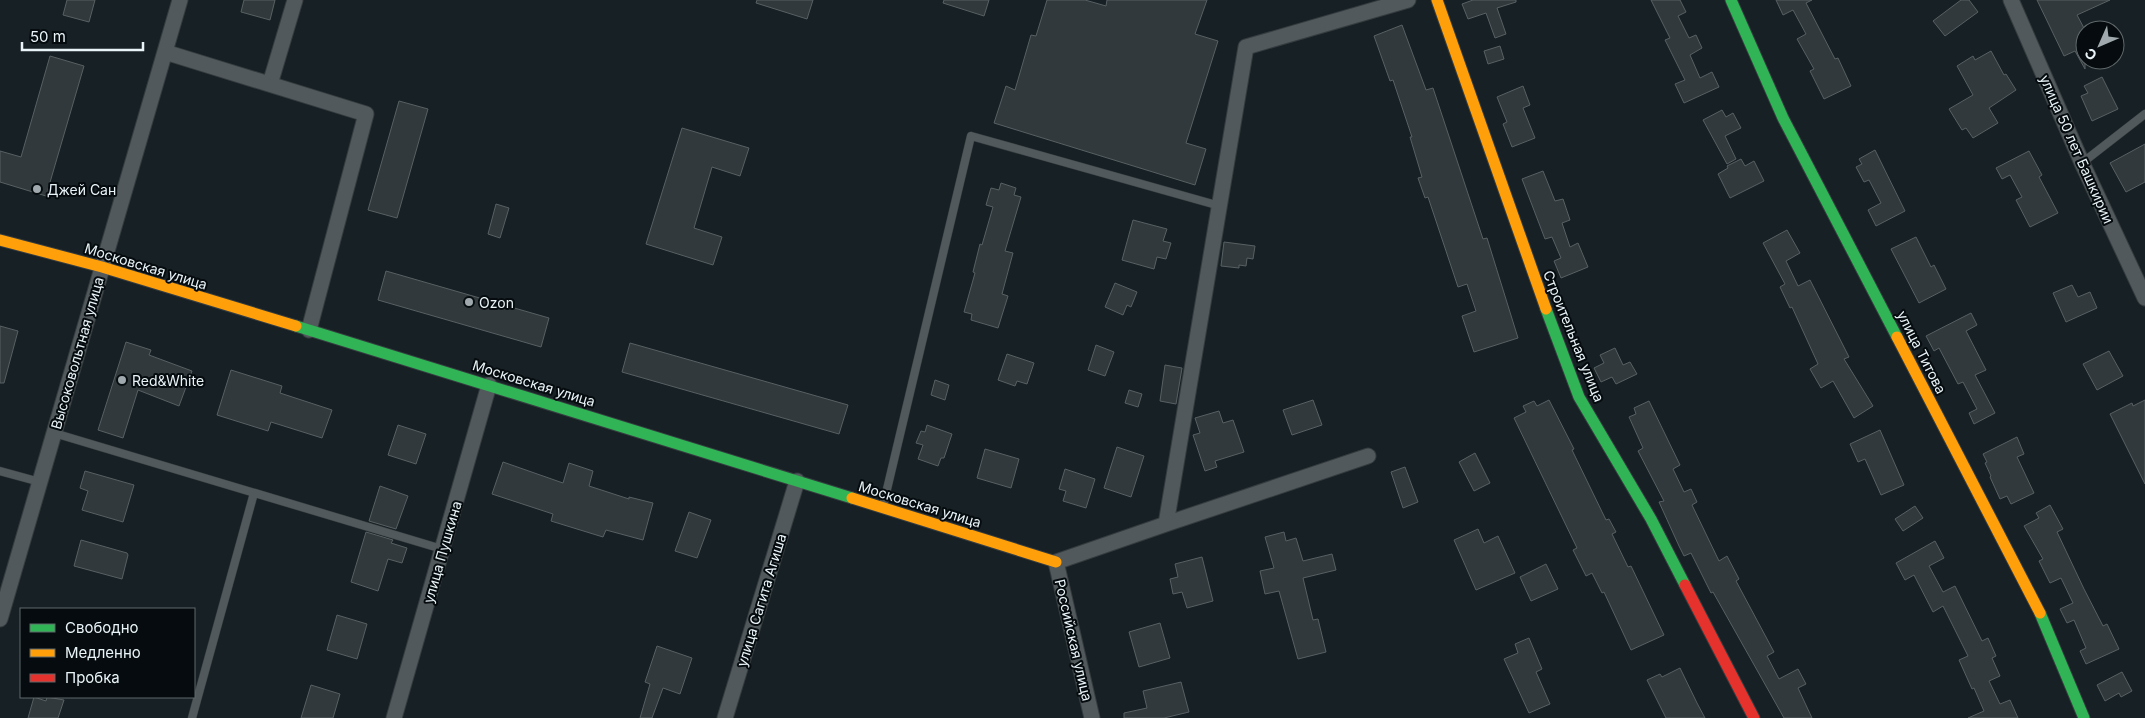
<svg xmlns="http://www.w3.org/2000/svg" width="2145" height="718" font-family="Inter,sans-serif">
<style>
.building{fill:#31393c;stroke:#586064}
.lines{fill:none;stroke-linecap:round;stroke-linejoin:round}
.lane-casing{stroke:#353c40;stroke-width:9}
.street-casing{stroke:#353c40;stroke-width:17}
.fast-casing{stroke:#353c40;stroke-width:13}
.slow-casing{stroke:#353c40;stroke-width:13}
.jam-casing{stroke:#353c40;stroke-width:13}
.lane{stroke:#52595c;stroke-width:8}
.street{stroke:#52595c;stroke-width:15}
.fast{stroke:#30b455;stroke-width:11}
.slow{stroke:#ff9f0a;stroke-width:11}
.jam{stroke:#e5322d;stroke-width:11}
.poi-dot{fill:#a0aaae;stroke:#050b0e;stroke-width:2}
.labels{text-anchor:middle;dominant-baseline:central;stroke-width:4;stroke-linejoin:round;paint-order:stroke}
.street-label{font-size:14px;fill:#e9f4f9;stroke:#050b0e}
.poi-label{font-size:14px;fill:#e9f4f9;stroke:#050b0e;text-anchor:start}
</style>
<rect width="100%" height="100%" fill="#172024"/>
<path class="building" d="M67 0H95L89 22 63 15Z
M244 0H275L270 20 241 12Z
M757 0H813L807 19 756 3Z
M944 0H989L984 16 943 3Z
M1047 0H1085L1106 6 1107 0H1207L1195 34 1218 41 1186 143 1206 149 1195 185 994 123 1006 86 1015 90 1031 35 1036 36Z
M1473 0H1516V2L1497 8 1506 34 1495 38 1486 13 1468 19 1462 4Z
M1651 0H1680L1686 12 1678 16 1689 38 1696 35 1702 48 1690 55 1700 78 1712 72 1719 87 1684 103 1675 84 1685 80 1665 40 1670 38Z
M1776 0H1812L1806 3 1835 59 1838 58 1851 86 1824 99 1810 71 1814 69 1797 39 1806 34 1793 10 1783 15Z
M1961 0H1969L1978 12 1945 36 1933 21Z
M2037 0H2110L2077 15 2085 30V69L2075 51 2064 56Z
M1402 25 1426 90 1433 88 1483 239 1487 238 1518 338 1474 352 1462 316 1476 311 1467 284 1458 287 1428 197 1425 198 1418 178 1422 177 1410 137H1412L1393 80 1390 81 1374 36Z
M1500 46 1504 59 1488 64 1484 51Z
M1991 51 2004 75 2006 74 2016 90 1989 108 1998 123 1973 138 1966 128 1962 130 1949 109 1973 95 1957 66 1973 56 1975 60Z
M50 56 84 66 46 196 0 182V151L21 157Z
M2102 77 2118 109 2092 121 2081 96 2088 93 2084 86Z
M1523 86 1530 105 1523 108 1535 138 1512 147 1503 124 1507 122 1497 97Z
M399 101 428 109 397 218 368 210Z
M1722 110 1726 117 1733 113 1741 128 1725 136 1736 159 1727 164 1703 120Z
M682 128 749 148 740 176 712 167 694 228 722 237 713 265 646 244Z
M2145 144V182L2126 192 2110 163Z
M1875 150 1905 211 1876 226 1868 210 1881 203 1869 180 1864 182 1856 167 1862 164 1859 159Z
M2029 151 2042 175 2039 177 2058 213 2030 227 2016 200 2022 197 2010 175 2002 179 1996 168Z
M1741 159 1745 166 1754 161 1764 181 1730 198 1718 174 1728 168 1727 166Z
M1543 171 1555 201 1563 199 1570 220 1562 223 1570 247 1578 243 1588 267 1561 278 1554 261 1561 258 1552 237 1545 239 1522 179Z
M1001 183 1016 188 1014 195 1021 197 1005 251 1013 253 1002 294 1008 296 998 328 971 320 972 314 964 312 975 273 973 272 980 244 982 245 993 207 986 205 991 188 999 190Z
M496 204 509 208 500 238 488 234Z
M1133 220 1167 229 1163 241 1171 243 1166 259 1157 257 1154 269 1122 260Z
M1787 230 1800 253 1786 261 1798 286 1810 280 1849 357 1844 359 1873 406 1854 418 1833 381 1821 388 1810 369 1818 364 1792 307 1790 308 1780 287 1785 284 1763 243Z
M1916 237 1931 267 1934 265 1946 289 1919 303 1891 249Z
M1224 242 1255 246 1253 259 1247 258 1246 266 1239 265V268L1221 266Z
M386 271 549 318 541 347 378 300Z
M1115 283 1137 292 1131 307 1127 305 1123 315 1105 307Z
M2072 285 2078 297 2090 292 2097 308 2066 322 2053 293Z
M1971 313 1977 325 1966 331 1986 370 1975 375 1995 413 1974 424 1969 413 1977 409 1963 382 1958 384 1939 348 1934 351 1926 336Z
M0 326 18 331 4 383H0Z
M126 342 151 350 149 355 192 371 179 406 138 390 123 438 98 430Z
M630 343 848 405 839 434 622 372Z
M1096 345 1114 352 1105 376 1088 370Z
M1615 348 1623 365 1630 362 1637 374 1616 384 1612 377 1601 382 1594 368 1604 363 1600 355Z
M2109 351 2123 376 2097 390 2083 364Z
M1007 354 1034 363 1027 384 1017 381 1015 386 998 380Z
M1165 365 1182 368 1176 404 1160 401Z
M231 370 282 386 280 393 332 410 322 438 271 422 268 431 217 415Z
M935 380 949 385 945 400 931 395Z
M1129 390 1142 394 1138 407 1125 403Z
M1313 400 1322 425 1292 435 1283 410Z
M1549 400 1574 449 1572 450 1606 520 1609 519 1616 532 1612 534 1628 567 1631 566 1664 635 1631 650 1604 592 1602 593 1592 573 1586 576 1573 550 1577 548 1514 418 1526 412 1523 406 1534 401 1537 406Z
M2145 400V484L2110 414 2132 403 2133 406Z
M1649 401 1680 465 1673 469 1684 492 1691 489 1697 502 1692 505 1719 561 1727 556 1739 579 1736 581 1774 652 1767 656 1779 679 1798 669 1806 684 1798 688 1812 718H1784L1713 592 1711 593 1691 553 1684 556 1679 546 1659 502 1664 501 1638 451 1643 448 1629 417 1636 414 1634 408Z
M1219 411 1223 423 1233 420 1244 452 1215 461 1217 467 1205 471 1193 435 1200 433 1195 418Z
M398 425 426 434 416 464 388 455Z
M927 425 952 434 944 458H941L938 466 918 459 923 445 916 443 921 431 925 432Z
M1880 430 1904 485 1881 495 1865 459 1858 462 1850 444Z
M2017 437 2024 454 2017 457 2034 493 2011 504 2007 496 2000 499 1990 477 1991 476 1985 463 1987 462 1983 454Z
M1117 447 1144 456 1131 497 1104 488Z
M985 449 1019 459 1011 488 977 478Z
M1475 453 1490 483 1474 491 1459 462Z
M503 462 563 483 569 463 593 471 589 486 629 499V497L653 503 643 540 606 530 603 537 551 521 553 514 492 494Z
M1405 467 1418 502 1403 508 1391 472Z
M1065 469 1095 479 1086 508 1063 501 1066 491 1059 489Z
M85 471 134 485 123 522 82 510 88 491 80 488Z
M380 486 408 496 396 529 369 521Z
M2050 505 2063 529 2057 532 2084 589 2103 626 2107 624 2119 649 2086 664 2080 651 2086 648 2074 620 2067 623 2060 609 2073 603 2061 578 2050 583 2039 561 2043 559 2024 526 2039 518 2036 513Z
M1915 506 1923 518 1903 531 1895 519Z
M689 512 711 520 697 558 675 551Z
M1478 529 1484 543 1498 536 1515 573 1476 590 1454 540Z
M366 532 393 540 391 543 407 548 402 563 388 559 378 591 351 582Z
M1284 532 1286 541 1296 538 1303 561 1332 554 1336 570 1303 578 1313 620 1318 619 1326 652 1298 659 1279 591 1265 594 1260 571 1274 568 1265 537Z
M81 540 127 553 128 555 122 579 74 566Z
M1935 541 1944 558 1929 566 1943 592 1955 586 1982 641 1988 638 1996 656 1992 658 2000 676 1989 681 2000 704 2010 700 2018 718H1968L1984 711 1974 688 1972 689 1959 660 1968 656 1943 606 1933 612 1914 575 1905 580 1896 563Z
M1202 557 1213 601 1187 608 1182 592 1173 594 1170 579 1178 577 1175 564Z
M1546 564 1558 589 1531 601 1520 577Z
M337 615 367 624 357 659 327 650Z
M1160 623 1170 658 1139 667 1129 632Z
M1529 638 1542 669 1536 672 1550 704 1529 713 1504 659 1518 653 1515 644Z
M657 646 692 658 680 694 663 688 652 718H640L650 684 645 682Z
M1680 668 1697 703 1705 718H1666L1647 680 1660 674 1662 677Z
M2122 672 2132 691 2121 697 2119 693 2105 701 2097 685Z
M1181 682 1189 712 1164 718H1124V713L1147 708 1143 691Z
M311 685 340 694 333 718H301Z
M34 697 46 701 47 697 64 700 58 718H28Z"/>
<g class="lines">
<g class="lane-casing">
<path id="lane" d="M2082 163 2145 114
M54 433 442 549
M0 471 40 482
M883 506 971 136 1220 206
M192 718 254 493"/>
</g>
<g class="street-casing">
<path id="street" d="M2011 0 2082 163 2145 298
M165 52 366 114 309 330
M270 84 295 0
M1166 524 1368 456
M0 619 180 0
M394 718 489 385
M725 718 797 481
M1092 718 1056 562 1166 524 1246 47 1408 0"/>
</g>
<g class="fast-casing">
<path id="fast" d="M1731 0 1783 118 1897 337
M1546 309 1579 397 1651 519 1685 585
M296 326 852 498
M2040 613 2084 718"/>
</g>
<g class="slow-casing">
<path id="slow" d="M1437 0 1546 309
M0 240 102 267 296 326
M1897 337 2040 613
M852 498 1056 562"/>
</g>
<g class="jam-casing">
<path id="jam" d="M1685 585 1754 718"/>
</g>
<use href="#lane" class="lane"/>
<use href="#street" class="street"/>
<use href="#fast" class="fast"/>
<use href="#slow" class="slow"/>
<use href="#jam" class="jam"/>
</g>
<g class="poi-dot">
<circle cx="37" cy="189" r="5"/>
<circle cx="469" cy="302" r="5"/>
<circle cx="122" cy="380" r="5"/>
</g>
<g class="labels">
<g class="street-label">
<text transform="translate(2077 149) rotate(66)">улица 50 лет Башкирии</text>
<text transform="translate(146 266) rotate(17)">Московская улица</text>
<text transform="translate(1574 336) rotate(68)">Строительная улица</text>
<text transform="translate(1922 352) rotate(63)">улица Титова</text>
<text transform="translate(77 353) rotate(-74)">Высоковольтная улица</text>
<text transform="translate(534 383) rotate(17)">Московская улица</text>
<text transform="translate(920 504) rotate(17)">Московская улица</text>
<text transform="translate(442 552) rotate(-74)">улица Пушкина</text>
<text transform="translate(761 600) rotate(-73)">улица Сагита Агиша</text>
<text transform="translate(1074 640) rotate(77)">Российская улица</text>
</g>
<g class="poi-label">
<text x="47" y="189">Джей Сан</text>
<text x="479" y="302">Ozon</text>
<text x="132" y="380">Red&amp;White</text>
</g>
</g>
<rect x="20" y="608" width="175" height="90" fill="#050b0e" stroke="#60686c"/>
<rect x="30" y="624" width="25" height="8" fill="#30b455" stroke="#60686c"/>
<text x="65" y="633" font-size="15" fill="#e9f4f9">Свободно</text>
<rect x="30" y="649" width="25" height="8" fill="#ff9f0a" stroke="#60686c"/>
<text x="65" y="658" font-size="15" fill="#e9f4f9">Медленно</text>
<rect x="30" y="674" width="25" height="8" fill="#e5322d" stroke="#60686c"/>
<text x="65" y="683" font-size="15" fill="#e9f4f9">Пробка</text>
<g transform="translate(2100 45) rotate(225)"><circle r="24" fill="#050b0e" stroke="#60686c"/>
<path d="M0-4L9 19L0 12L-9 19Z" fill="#a0aaae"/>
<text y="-8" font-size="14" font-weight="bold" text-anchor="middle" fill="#e9f4f9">С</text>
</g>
<path d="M22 42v8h121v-8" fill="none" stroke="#e9f4f9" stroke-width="2.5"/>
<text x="30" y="42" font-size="15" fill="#e9f4f9" stroke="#050b0e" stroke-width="4" paint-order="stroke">50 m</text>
</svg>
